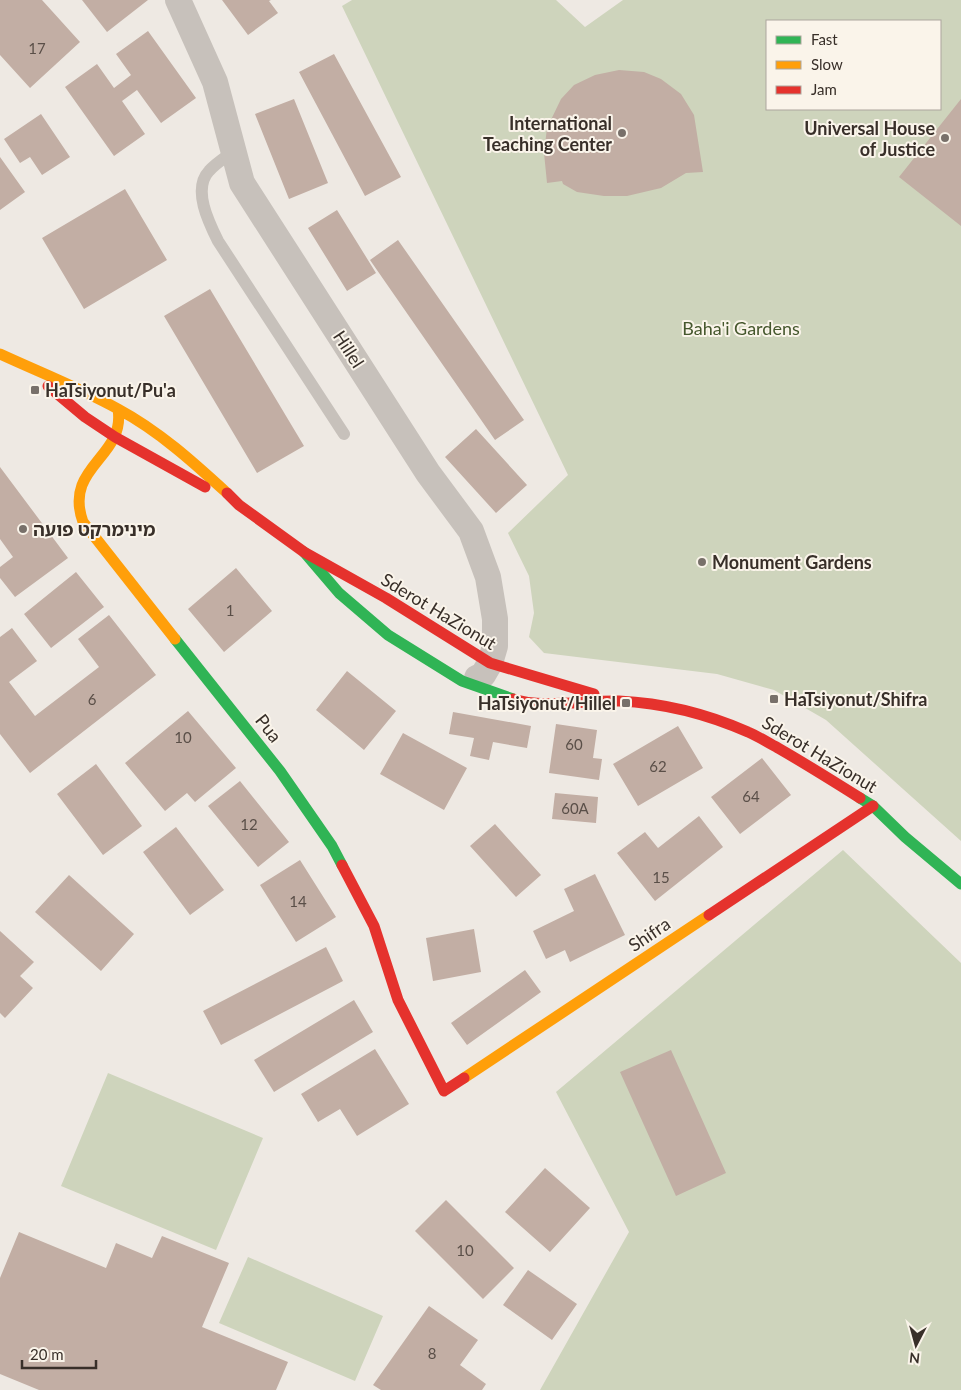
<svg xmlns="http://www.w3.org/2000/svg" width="961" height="1390" font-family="Lato,'Noto Sans Hebrew',sans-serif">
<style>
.green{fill:#ced4bc;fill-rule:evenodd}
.building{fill:#c2aea4}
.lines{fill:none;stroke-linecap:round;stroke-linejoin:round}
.lane{stroke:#c7c1bb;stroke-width:12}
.street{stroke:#c7c1bb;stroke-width:26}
.fast{stroke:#30b455;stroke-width:11}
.slow{stroke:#ff9f0a;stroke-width:11}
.jam{stroke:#e5322d;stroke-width:11}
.poi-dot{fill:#78706a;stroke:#faf4ea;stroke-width:2}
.labels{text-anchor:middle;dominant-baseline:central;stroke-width:4;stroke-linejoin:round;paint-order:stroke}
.number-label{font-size:15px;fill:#5a4f48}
.poi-label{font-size:18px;font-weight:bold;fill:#382f29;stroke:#faf4ea;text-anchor:start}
.park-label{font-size:18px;fill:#45572d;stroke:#faf4ea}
.street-label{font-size:18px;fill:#382f29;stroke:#faf4ea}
</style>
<rect width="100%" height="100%" fill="#eee9e3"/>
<path class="green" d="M352 0H556L585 27 623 0H961V841L826 720 774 690 717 674 544 653 529 637 534 613 529 576 508 533 568 475 342 6ZM767 21H940V109H767Z
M843 850 961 963V1390H540L629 1232 556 1092Z
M108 1073 263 1138 216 1250 61 1186Z
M248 1257 383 1316 355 1381 219 1323Z"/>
<path class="building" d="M0 0H42L80 42 30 88 0 55Z
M82 0H148L107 32Z
M222 0H271L269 1 278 13 248 35Z
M148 31 196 98 161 123 137 90 122 101 145 134 114 156 65 87 97 64 114 88 131 75 116 54Z
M334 54 401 177 365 196 299 72Z
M619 70 644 72 661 79 681 94 694 115 703 172 686 173 661 188 627 196H604L577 192 563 184 562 181 547 183 544 153 547 128 561 99 574 85 595 75Z
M294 99 328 183 289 199 255 114Z
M961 99V226L899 177Z
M41 114 70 157 42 175 30 157 20 163 4 139Z
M0 157 25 192 0 210Z
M125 189 167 260 84 309 42 238Z
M337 210 376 273 347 291 308 228Z
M398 240 524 420 495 440 370 260Z
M210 289 304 446 257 473 164 316Z
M476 429 527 485 496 513 445 457Z
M0 467 68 558 15 597 0 578V567L13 557 0 539Z
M236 568 272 611 224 652 188 609Z
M76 572 104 607 51 648 24 614Z
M109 615 156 675 30 773 0 734V637L12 628 37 661 9 682 35 716 99 667 78 639Z
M347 671 396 711 364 750 316 710Z
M188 711 236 768 195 802 187 793 165 811 125 763Z
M453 712 531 726 527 748 493 742 489 760 470 756 474 738 449 734Z
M556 724 597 730 593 758 602 759 599 780 549 773Z
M678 726 703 768 638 806 613 764Z
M403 733 467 768 444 810 380 774Z
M762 758 791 795 740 834 711 797Z
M96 764 142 826 103 855 57 794Z
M240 781 289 842 258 867 208 806Z
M555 793 598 797 596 823 552 819Z
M699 816 723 847 655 901 617 853 645 832 658 848Z
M495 824 541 875 516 897 470 846Z
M176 827 224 890 190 915 143 852Z
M300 860 336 917 296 942 260 885Z
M595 874 625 935 570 962 565 950 546 959 533 931 574 911 564 889Z
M69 875 134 934 101 971 35 912Z
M474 929 481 972 433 981 426 938Z
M0 931 34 962 20 976 33 988 5 1018 0 1013Z
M326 947 343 981 221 1045 203 1011Z
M525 970 541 992 467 1045 451 1023Z
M354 1000 373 1032 274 1092 254 1060Z
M375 1049 409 1104 357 1136 340 1109 318 1122 301 1094Z
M671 1050 726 1173 676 1196 620 1072Z
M545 1168 590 1208 550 1252 505 1212Z
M446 1200 514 1268 483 1299 415 1231Z
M19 1232 106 1268 116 1243 152 1258 162 1236 229 1263 202 1327 288 1362 276 1390H39L0 1374V1278Z
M528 1270 577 1304 552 1340 503 1305Z
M429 1306 478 1340 460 1365 486 1384 482 1390H381L373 1385Z"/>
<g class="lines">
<path class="lane" d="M234 151C226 157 216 163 209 171 192 189 209 223 218 241L344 434"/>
<path class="street" d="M178 0 215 82 242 183 428 473 471 531 488 577 495 619V646L490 663 483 675 477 678"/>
<path class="fast" d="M304 552 339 593 388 635 462 681 513 699
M175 639 280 771 332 846 342 865
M860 798 873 806 905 837 961 884"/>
<path class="slow" d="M0 354C39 372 80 388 118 409 159 431 193 462 227 493
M118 409C126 458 63 466 83 522L175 639
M464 1078 709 915"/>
<path class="jam" d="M48 386 85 417 115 437 205 487
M227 493 239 505 304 552 386 598 490 663 594 694
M513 699C542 709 587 700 619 701 664 703 707 714 748 732 758 736 768 743 778 748 806 764 833 781 860 798
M342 865 374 926 398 1000 444 1091 464 1078
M709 915 873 806"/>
</g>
<g class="poi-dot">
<circle cx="622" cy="133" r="5"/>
<circle cx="945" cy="138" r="5"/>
<rect x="30" y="385" width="10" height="10" rx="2.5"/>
<circle cx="23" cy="529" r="5"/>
<circle cx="702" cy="562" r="5"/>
<rect x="769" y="694" width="10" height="10" rx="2.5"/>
<rect x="621" y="698" width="10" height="10" rx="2.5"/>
</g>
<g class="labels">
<g class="number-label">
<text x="37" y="48">17</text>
<text x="230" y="610">1</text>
<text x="92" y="699">6</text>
<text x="183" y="737">10</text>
<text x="574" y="744">60</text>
<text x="658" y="766">62</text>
<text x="751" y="796">64</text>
<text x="575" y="808">60A</text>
<text x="249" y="824">12</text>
<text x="661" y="877">15</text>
<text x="298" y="901">14</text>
<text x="465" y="1250">10</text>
<text x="432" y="1353">8</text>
</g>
<g class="poi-label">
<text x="612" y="123" text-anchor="end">International<tspan x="612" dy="21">Teaching Center</tspan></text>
<text x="935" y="128" text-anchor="end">Universal House<tspan x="935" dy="21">of Justice</tspan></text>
<text x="45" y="390">HaTsiyonut/Pu'a</text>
<text x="33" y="529">מינימרקט פועה</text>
<text x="712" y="562">Monument Gardens</text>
<text x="784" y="699">HaTsiyonut/Shifra</text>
<text x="616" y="703" text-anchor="end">HaTsiyonut/Hillel</text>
</g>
<g class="park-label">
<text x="741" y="328">Baha'i Gardens</text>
</g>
<g class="street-label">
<text transform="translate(349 349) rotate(57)">Hillel</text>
<text transform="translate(439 611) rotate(31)">Sderot HaZionut</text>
<text transform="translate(269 728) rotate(52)">Pua</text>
<text transform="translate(820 754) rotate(31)">Sderot HaZionut</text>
<text transform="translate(649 934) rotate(-34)">Shifra</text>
</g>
</g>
<rect x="766" y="20" width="175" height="90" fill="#faf4ea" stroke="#aca59d"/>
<rect x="776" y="36" width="25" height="8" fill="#30b455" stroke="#aca59d"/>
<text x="811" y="45" font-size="15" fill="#382f29">Fast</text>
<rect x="776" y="61" width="25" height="8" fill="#ff9f0a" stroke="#aca59d"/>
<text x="811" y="70" font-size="15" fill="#382f29">Slow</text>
<rect x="776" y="86" width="25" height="8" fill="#e5322d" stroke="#aca59d"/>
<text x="811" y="95" font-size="15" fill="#382f29">Jam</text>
<g transform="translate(916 1345) rotate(186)" stroke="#faf4ea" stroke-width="4" paint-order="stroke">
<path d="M0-4L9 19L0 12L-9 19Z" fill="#382f29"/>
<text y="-8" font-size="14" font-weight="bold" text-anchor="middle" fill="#382f29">N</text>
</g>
<path d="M22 1360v8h74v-8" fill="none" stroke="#382f29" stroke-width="2.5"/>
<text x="30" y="1360" font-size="15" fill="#382f29" stroke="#faf4ea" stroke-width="4" paint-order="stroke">20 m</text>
</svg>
